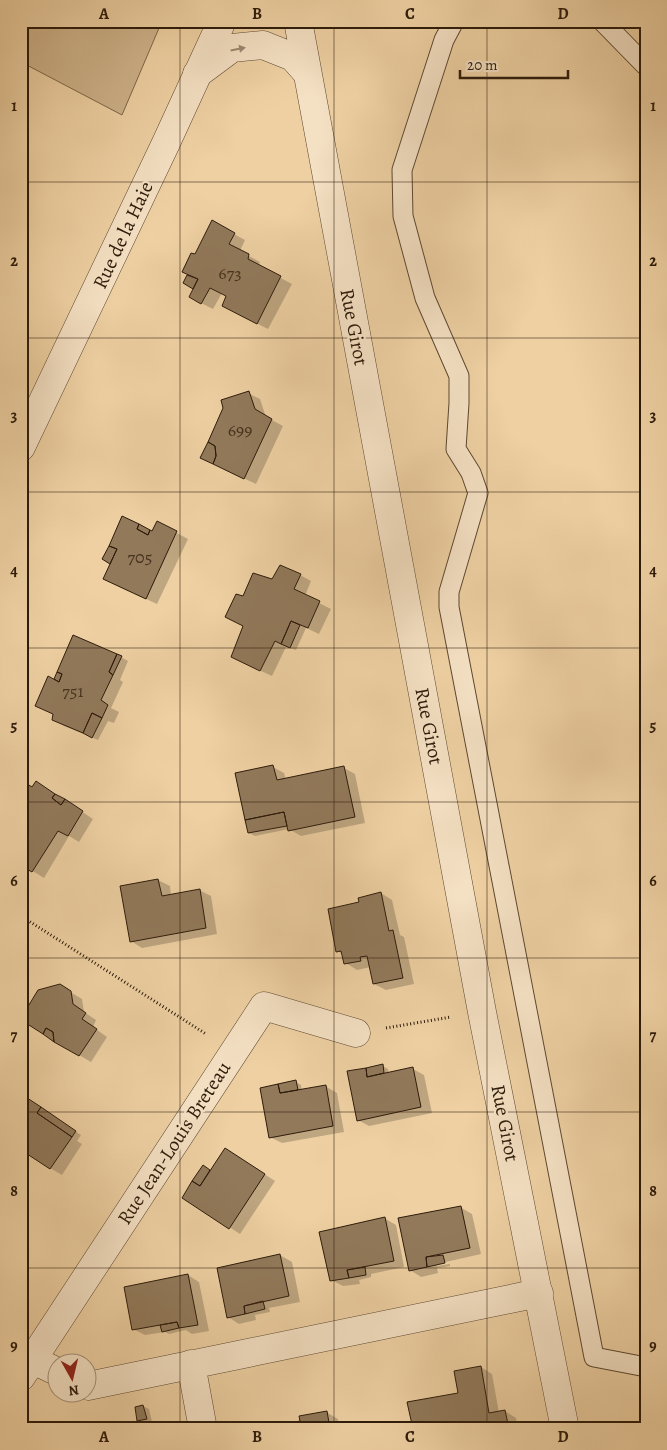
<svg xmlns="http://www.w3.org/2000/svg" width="667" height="1450" font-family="Alegreya,serif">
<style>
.green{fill:#cdb188;stroke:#7d664a}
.shadow{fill:#0003}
.building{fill:#91795a;stroke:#2d1b0b}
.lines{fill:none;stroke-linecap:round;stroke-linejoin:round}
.service-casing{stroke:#5d4831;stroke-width:21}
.minor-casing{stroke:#5d4831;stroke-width:29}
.tertiary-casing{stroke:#5d4831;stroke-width:29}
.path{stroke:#2d1b0b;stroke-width:3;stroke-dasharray:1 2.5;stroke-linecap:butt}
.service{stroke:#f4e0c3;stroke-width:19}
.minor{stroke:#f4e0c3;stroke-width:28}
.tertiary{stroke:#f4e0c3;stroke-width:28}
.oneway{fill:#9a8770}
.grid{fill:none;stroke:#2d1b0b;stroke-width:1;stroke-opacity:0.55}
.labels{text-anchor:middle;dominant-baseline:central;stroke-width:4.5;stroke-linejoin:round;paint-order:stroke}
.number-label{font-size:18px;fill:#46321f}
.street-label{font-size:20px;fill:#2d1b0b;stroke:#f4e0c3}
.neatline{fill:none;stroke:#2d1b0b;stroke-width:2}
.grid-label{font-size:16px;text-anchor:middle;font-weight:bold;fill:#2d1b0b}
</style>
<rect width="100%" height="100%" fill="#eed0a2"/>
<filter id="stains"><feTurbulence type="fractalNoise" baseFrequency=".004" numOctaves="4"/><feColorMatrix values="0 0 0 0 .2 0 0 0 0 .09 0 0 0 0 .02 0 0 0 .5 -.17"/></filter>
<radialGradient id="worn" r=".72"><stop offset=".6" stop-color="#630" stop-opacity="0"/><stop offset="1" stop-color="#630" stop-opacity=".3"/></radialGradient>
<path class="green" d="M21 21H162L122 115 21 62Z"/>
<path class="shadow" d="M212 222 245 240 240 251 260 262 258 266 292 284 268 329 234 312 227 296 222 293 213 309 201 303 194 288 184 282Z
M248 393 260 399 266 417 283 426 256 484 226 470Z
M158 523 188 539 157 604 116 585Z
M300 575 311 581 305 596 331 609 319 634 306 628 296 650 286 647 272 676 244 663 243 598 273 581Z
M117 655 128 661 120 680 123 682 111 708 119 712 114 723 108 721 98 740 64 726 53 719 54 715 37 705 64 685Z
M273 767 284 773 286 780 344 768 355 774 365 823 301 836 289 829 255 836 249 833Z
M33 788 48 789 93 819 79 842 69 836 44 878 21 864V809L25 811Z
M158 880 170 886 171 895 199 890 211 896 217 934 142 948 131 941 122 887Z
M381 893 392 900 400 935 404 937 414 984 386 990 374 984 371 967 357 970 346 963 344 955 338 951 360 903Z
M60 986 82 999 84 1012 96 1020 93 1027 107 1037 91 1062 55 1041Z
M383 1066 388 1069 389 1074 413 1069 424 1075 432 1113 369 1126 358 1120 348 1072Z
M296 1082 301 1085 302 1091 325 1086 337 1093 344 1132 282 1143 270 1137Z
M21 1095 81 1135 77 1141 82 1144 62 1175 50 1168Z
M236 1156 275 1181 240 1234 183 1197 203 1166 211 1171Z
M460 1207 472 1214 481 1254 437 1264V1266L450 1264V1266L437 1268 438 1273 421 1277 410 1270Z
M384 1218 396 1225 404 1267 371 1274V1277L359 1280 360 1284 343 1286 331 1280Z
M280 1255 292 1262 300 1302 269 1308 270 1312 255 1315 256 1320 239 1324 228 1317Z
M188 1275 199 1282 209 1331 192 1334 186 1330 169 1334 165 1332 145 1335 133 1329Z
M481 1367 492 1374 499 1413 505 1411 516 1418 518 1429H414L460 1394Z
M143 1406 149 1409 152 1422 144 1423 139 1420Z
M326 1412 338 1419 339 1429H267L302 1422Z"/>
<path class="building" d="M212 220 235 233 229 244 249 254 248 259 281 276 257 324 222 306 226 296 210 288 201 304 189 297 198 279 182 272 191 253 195 254Z
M187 275 198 279 193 289 183 283Z
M249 391 255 409 272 419 244 479 213 464 216 456 215 446 208 442 223 408 221 400Z
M208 442 215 446 216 456 213 464 200 458Z
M122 516 139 524 137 529 148 535 150 530 152 531 157 521 177 531 146 599 103 579 117 549 109 546Z
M139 524 150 530 148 535 137 529Z
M109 546 117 549 110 564 102 559Z
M280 565 301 574 294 589 320 601 308 628 291 621 281 644 275 641 260 671 231 657 243 626 225 617 236 594 243 596 253 573 272 579Z
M291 621 300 625 290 648 281 644Z
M73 635 117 654 109 672 113 675 101 700 108 705 102 718 92 713 83 733 52 720 53 714 35 706 48 676 59 682 62 674 57 672Z
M117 654 122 656 113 675 109 672Z
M57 672 62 674 59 682 54 679Z
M92 713 102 718 92 738 83 733Z
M273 765 277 780 344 766 355 817 288 831 284 812 245 820 235 773Z
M36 781 55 794 52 798 61 805 65 799 83 811 68 836 58 831 32 872 21 866V814L24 809 21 808V786L24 782 32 787Z
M55 794 65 799 61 805 52 798Z
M284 812 287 826 248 833 245 820Z
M158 879 162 896 200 889 206 928 130 942 120 886Z
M381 892 389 931 393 930 403 978 373 984 367 956 360 957 361 961 344 964 341 951 336 952 328 909 359 902 358 898Z
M60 984 71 991 73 1004 86 1013 82 1019 97 1029 79 1056 54 1042 53 1032 46 1028 43 1034 21 1020V1018L38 990Z
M46 1028 53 1032 54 1042 43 1034Z
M383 1064 384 1073 367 1077 366 1068Z
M413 1067 421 1107 357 1121 347 1071 366 1068 367 1077Z
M296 1080 298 1090 280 1093 278 1084Z
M278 1084 280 1093 326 1085 333 1126 269 1138 260 1088Z
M21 1094 41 1107 37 1113 72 1137 50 1169 21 1150Z
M41 1107 76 1131 72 1137 37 1113Z
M225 1148 265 1174 229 1229 182 1198 192 1181 200 1186Z
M203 1165 210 1170 200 1186 192 1181Z
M461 1206 470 1248 426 1257 427 1267 409 1271 398 1218Z
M385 1217 394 1261 347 1270 349 1278 330 1281 319 1232Z
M280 1254 289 1296 244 1306 245 1314 227 1318 217 1268Z
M443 1255 445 1263 427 1267 426 1257Z
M365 1267 366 1275 349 1278 347 1270Z
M188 1274 198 1325 179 1328 177 1322 132 1330 124 1287Z
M263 1301 265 1309 245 1314 244 1306Z
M177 1322 179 1328 162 1332 160 1325Z
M481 1366 489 1413 505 1410 509 1429H413L407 1402 458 1393 454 1371Z
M143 1405 147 1419 137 1421 135 1407Z
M327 1411 330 1429H261L300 1421 299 1416Z"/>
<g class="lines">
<g class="service-casing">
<path id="service" d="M454 21 444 40 402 170 403 216 425 298 459 376V403L456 449 471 473 478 493 449 592V607L594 1357 646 1367
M602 21 646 66"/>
</g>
<g class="minor-casing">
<path id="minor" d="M21 447 166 143 222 21
M33 1360 58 1372
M191 1364 203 1429
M21 1377 264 1006 356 1033
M88 1386 539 1293"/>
</g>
<g class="tertiary-casing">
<path id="tertiary" d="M298 21 482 1012 565 1429
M197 74 232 48 263 45 293 57 307 73"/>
</g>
<path class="path" d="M21 916 206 1034
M386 1028 451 1017"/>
<use href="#service" class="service"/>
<use href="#minor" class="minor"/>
<use href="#tertiary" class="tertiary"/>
</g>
<defs><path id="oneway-solid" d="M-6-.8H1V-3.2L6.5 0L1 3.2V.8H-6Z" transform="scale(1.25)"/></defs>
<use class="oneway" href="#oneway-solid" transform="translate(238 49) rotate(-11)"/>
<path class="grid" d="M180 21V1429M334 21V1429M487 21V1429M21 182H646M21 338H646M21 492H646M21 648H646M21 802H646M21 958H646M21 1112H646M21 1268H646"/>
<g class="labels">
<g class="number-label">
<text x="230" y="273">673</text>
<text x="240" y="430">699</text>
<text x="140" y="557">705</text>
<text x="73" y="691">751</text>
</g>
<g class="street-label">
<text transform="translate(123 235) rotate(-65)">Rue de la Haie</text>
<text transform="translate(354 327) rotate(79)">Rue Girot</text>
<text transform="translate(429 726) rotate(79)">Rue Girot</text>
<text transform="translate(505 1123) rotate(79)">Rue Girot</text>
<text transform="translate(174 1143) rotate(-57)">Rue Jean-Louis Breteau</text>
</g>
</g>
<rect width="667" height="1450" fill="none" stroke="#eed0a2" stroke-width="55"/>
<g transform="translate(72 1378) rotate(172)"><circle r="24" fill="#f4e0c3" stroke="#a49179"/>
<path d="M0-4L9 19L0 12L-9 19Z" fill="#8f2418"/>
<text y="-8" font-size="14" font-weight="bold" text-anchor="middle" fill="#2d1b0b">N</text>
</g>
<path d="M460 70v8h108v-8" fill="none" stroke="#2d1b0b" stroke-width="2.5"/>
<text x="467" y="70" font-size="15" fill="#2d1b0b" stroke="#f4e0c3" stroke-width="4" paint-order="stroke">20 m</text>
<rect x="28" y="28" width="612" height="1394" class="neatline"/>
<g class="grid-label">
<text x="104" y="19">A</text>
<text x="257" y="19">B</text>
<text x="410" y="19">C</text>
<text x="563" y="19">D</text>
<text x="14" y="111">1</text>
<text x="653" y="111">1</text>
<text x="14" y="266">2</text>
<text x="653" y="266">2</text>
<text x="14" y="421">3</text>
<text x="653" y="421">3</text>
<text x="14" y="576">4</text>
<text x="653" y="576">4</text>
<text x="14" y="731">5</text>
<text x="653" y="731">5</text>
<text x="14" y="886">6</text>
<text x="653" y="886">6</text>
<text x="14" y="1041">7</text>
<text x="653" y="1041">7</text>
<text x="14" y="1196">8</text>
<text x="653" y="1196">8</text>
<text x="14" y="1351">9</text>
<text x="653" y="1351">9</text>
<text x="104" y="1442">A</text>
<text x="257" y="1442">B</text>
<text x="410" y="1442">C</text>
<text x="563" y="1442">D</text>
</g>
<rect width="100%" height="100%" filter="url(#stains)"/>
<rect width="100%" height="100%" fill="url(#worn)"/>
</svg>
